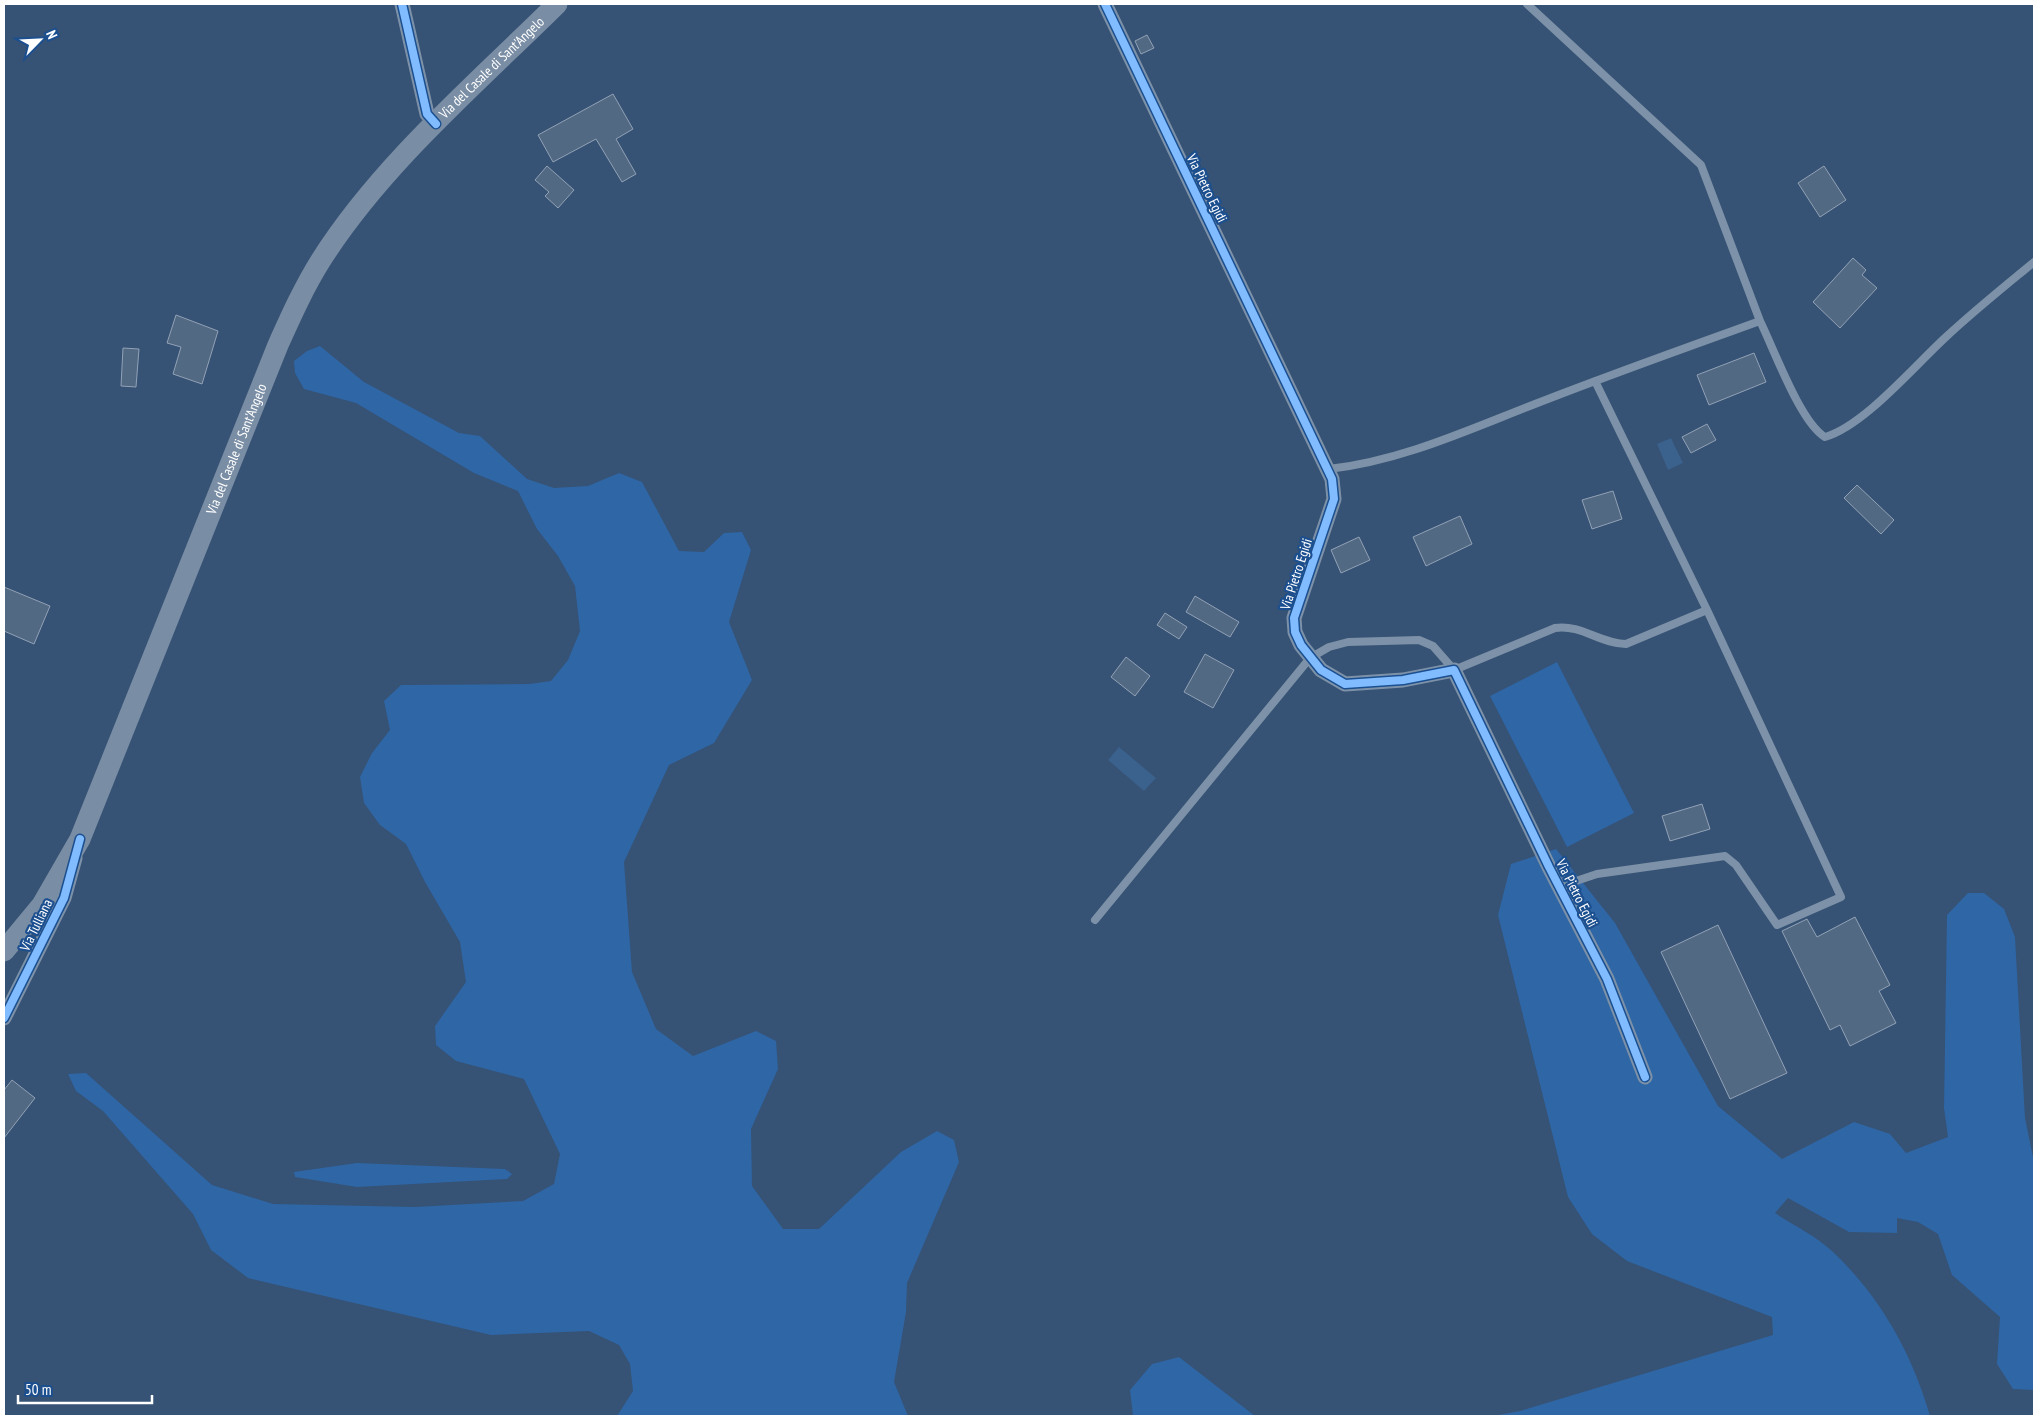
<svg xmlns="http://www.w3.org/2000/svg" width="2038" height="1420" font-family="'PT Sans Narrow',sans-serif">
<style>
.green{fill:#2f66a5}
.water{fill:#3b618d}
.building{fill:#526984;stroke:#92a2b6}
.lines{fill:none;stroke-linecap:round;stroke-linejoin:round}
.service{stroke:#7d92a8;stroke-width:8}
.minor{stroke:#7d92a8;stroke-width:15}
.secondary{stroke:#798da4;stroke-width:21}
.cycleway-casing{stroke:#1b4f8f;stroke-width:11}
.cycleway{stroke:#80bcff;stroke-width:8}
.labels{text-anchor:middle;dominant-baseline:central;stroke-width:4.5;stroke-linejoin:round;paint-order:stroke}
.street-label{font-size:14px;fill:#fff;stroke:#1b4f8f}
</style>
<rect width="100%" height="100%" fill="#365274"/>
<path class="green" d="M320 346 364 382 459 433 480 436 527 479 554 488 588 486 619 473 642 482 679 551 704 552 724 533 742 532 751 550 729 622 752 680 714 743 669 765 624 862 632 972 656 1029 693 1056 756 1031 776 1041 778 1069 751 1129 752 1186 783 1229H819L901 1152 937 1131 954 1140 959 1162 907 1283 906 1312 894 1382 908 1416H617L633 1391 630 1364 619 1345 589 1331 491 1335 248 1278 211 1250 193 1214 103 1111 76 1091 68 1074 86 1073 212 1185 273 1204 415 1207 523 1201 554 1184 560 1154 524 1079 456 1061 436 1045 435 1026 466 982 460 942 425 882 406 844 380 825 364 803 360 777 372 753 390 730 384 701 401 685 529 684 551 681 568 660 580 631 575 586 558 556 537 529 518 491 474 473 356 403 304 389 295 373 294 361 307 351Z
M1557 662 1634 813 1567 847 1490 696Z
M1556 849 1615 923 1718 1106 1782 1159 1854 1122 1890 1134 1906 1153 1948 1137 1944 1108 1947 915 1968 893H1984L2004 909 2015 937 2025 1118 2034 1162V1390L2013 1389 1997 1364 2000 1317 1952 1275 1938 1234 1918 1222 1897 1218V1233L1849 1232 1788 1198 1775 1213C1793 1225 1816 1236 1832 1251 1880 1296 1912 1353 1930 1416H1493L1520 1411 1773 1335 1772 1317 1627 1261 1592 1234 1568 1197 1498 915 1511 864Z
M357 1163 505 1169 512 1174 507 1179 357 1187 295 1177 294 1172Z
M1179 1357 1255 1416H1133L1130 1390 1152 1364Z"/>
<path class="water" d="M1671 438 1683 463 1668 470 1657 444Z
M1119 747 1156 778 1144 791 1108 760Z"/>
<path class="building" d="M1147 35 1154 48 1141 54 1135 41Z
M613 94 633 129 616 139 636 174 622 182 596 139 553 162 538 135Z
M547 166 574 190 558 208 545 196 549 192 535 180Z
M1824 166 1846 200 1820 217 1798 183Z
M1853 258 1866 270 1862 275 1877 288 1840 328 1813 302Z
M176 315 218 331 202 384 173 374 181 347 167 343Z
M123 348 139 349 136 387 121 386Z
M1754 353 1766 382 1709 405 1697 375Z
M1707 424 1716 440 1691 453 1682 437Z
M1857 485 1894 520 1881 534 1844 498Z
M1613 491 1622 519 1592 529 1582 500Z
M1460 516 1472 544 1426 566 1413 537Z
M1359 537 1370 560 1341 573 1331 550Z
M4 587 50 606 34 644 4 631Z
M1195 596 1239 622 1230 637 1186 612Z
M1165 613 1187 627 1179 639 1157 625Z
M1205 654 1234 670 1213 708 1184 692Z
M1126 657 1150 676 1135 696 1111 677Z
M1702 804 1710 829 1670 841 1662 816Z
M1855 917 1890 985 1879 991 1896 1023 1850 1046 1840 1025 1830 1030 1782 931 1807 919 1817 937Z
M1718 925 1787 1073 1730 1099 1661 952Z
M12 1080 35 1098 4 1138V1090Z"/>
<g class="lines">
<path class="service" d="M1527 4 1701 165 1760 321
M1329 469C1401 461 1468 430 1535 404 1609 375 1685 348 1760 321 1774 349 1800 422 1825 437 1864 426 1915 365 1947 336 1975 310 2005 286 2034 262
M1554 876 1573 882 1597 874 1725 856 1736 865 1777 925 1841 897 1707 610 1595 381
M1095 920 1310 658 1329 647 1348 642 1419 640 1433 646 1454 670 1555 628C1581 624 1601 644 1626 644L1707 610"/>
<path class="minor" d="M402 4 427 114 436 124
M1105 4 1332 479 1334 499 1294 618 1295 632 1301 645 1321 670 1345 684 1403 680 1454 670 1549 867 1607 979 1645 1077
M4 1018 64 898 75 858"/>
<path class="secondary" id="s1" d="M4 951 42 905 80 839 278 345C291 316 304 287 321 260 381 165 477 83 557 4"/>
<g class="cycleway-casing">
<path id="cycleway" d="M402 4 427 114 436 124
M1105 4 1332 479 1334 499 1294 618 1295 632 1301 645 1321 670 1345 684 1403 680 1454 670 1549 867 1607 979 1645 1077
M4 1018 64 898 80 839"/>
</g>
<use href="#cycleway" class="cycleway"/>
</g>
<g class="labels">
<g class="street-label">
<text stroke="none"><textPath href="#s1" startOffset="1021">Via del Casale di Sant'Angelo</textPath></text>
<text transform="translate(1207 188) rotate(64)">Via Pietro Egidi</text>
<text stroke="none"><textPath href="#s1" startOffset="556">Via del Casale di Sant'Angelo</textPath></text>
<text transform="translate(1296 574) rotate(-72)">Via Pietro Egidi</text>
<text transform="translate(1577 893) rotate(63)">Via Pietro Egidi</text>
<text transform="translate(36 925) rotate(-64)">Via Tulliana</text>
</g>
</g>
<rect width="2038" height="1420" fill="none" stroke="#ffffff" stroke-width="10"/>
<g transform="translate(40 40) rotate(66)" stroke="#1b4f8f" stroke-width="4" paint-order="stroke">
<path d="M0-4L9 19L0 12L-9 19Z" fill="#ffffff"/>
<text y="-8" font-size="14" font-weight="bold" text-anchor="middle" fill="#ffffff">N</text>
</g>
<path d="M18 1395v8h134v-8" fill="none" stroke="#ffffff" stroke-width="2.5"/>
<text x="25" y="1395" font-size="15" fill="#ffffff" stroke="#1b4f8f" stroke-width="4" paint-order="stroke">50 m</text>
</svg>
